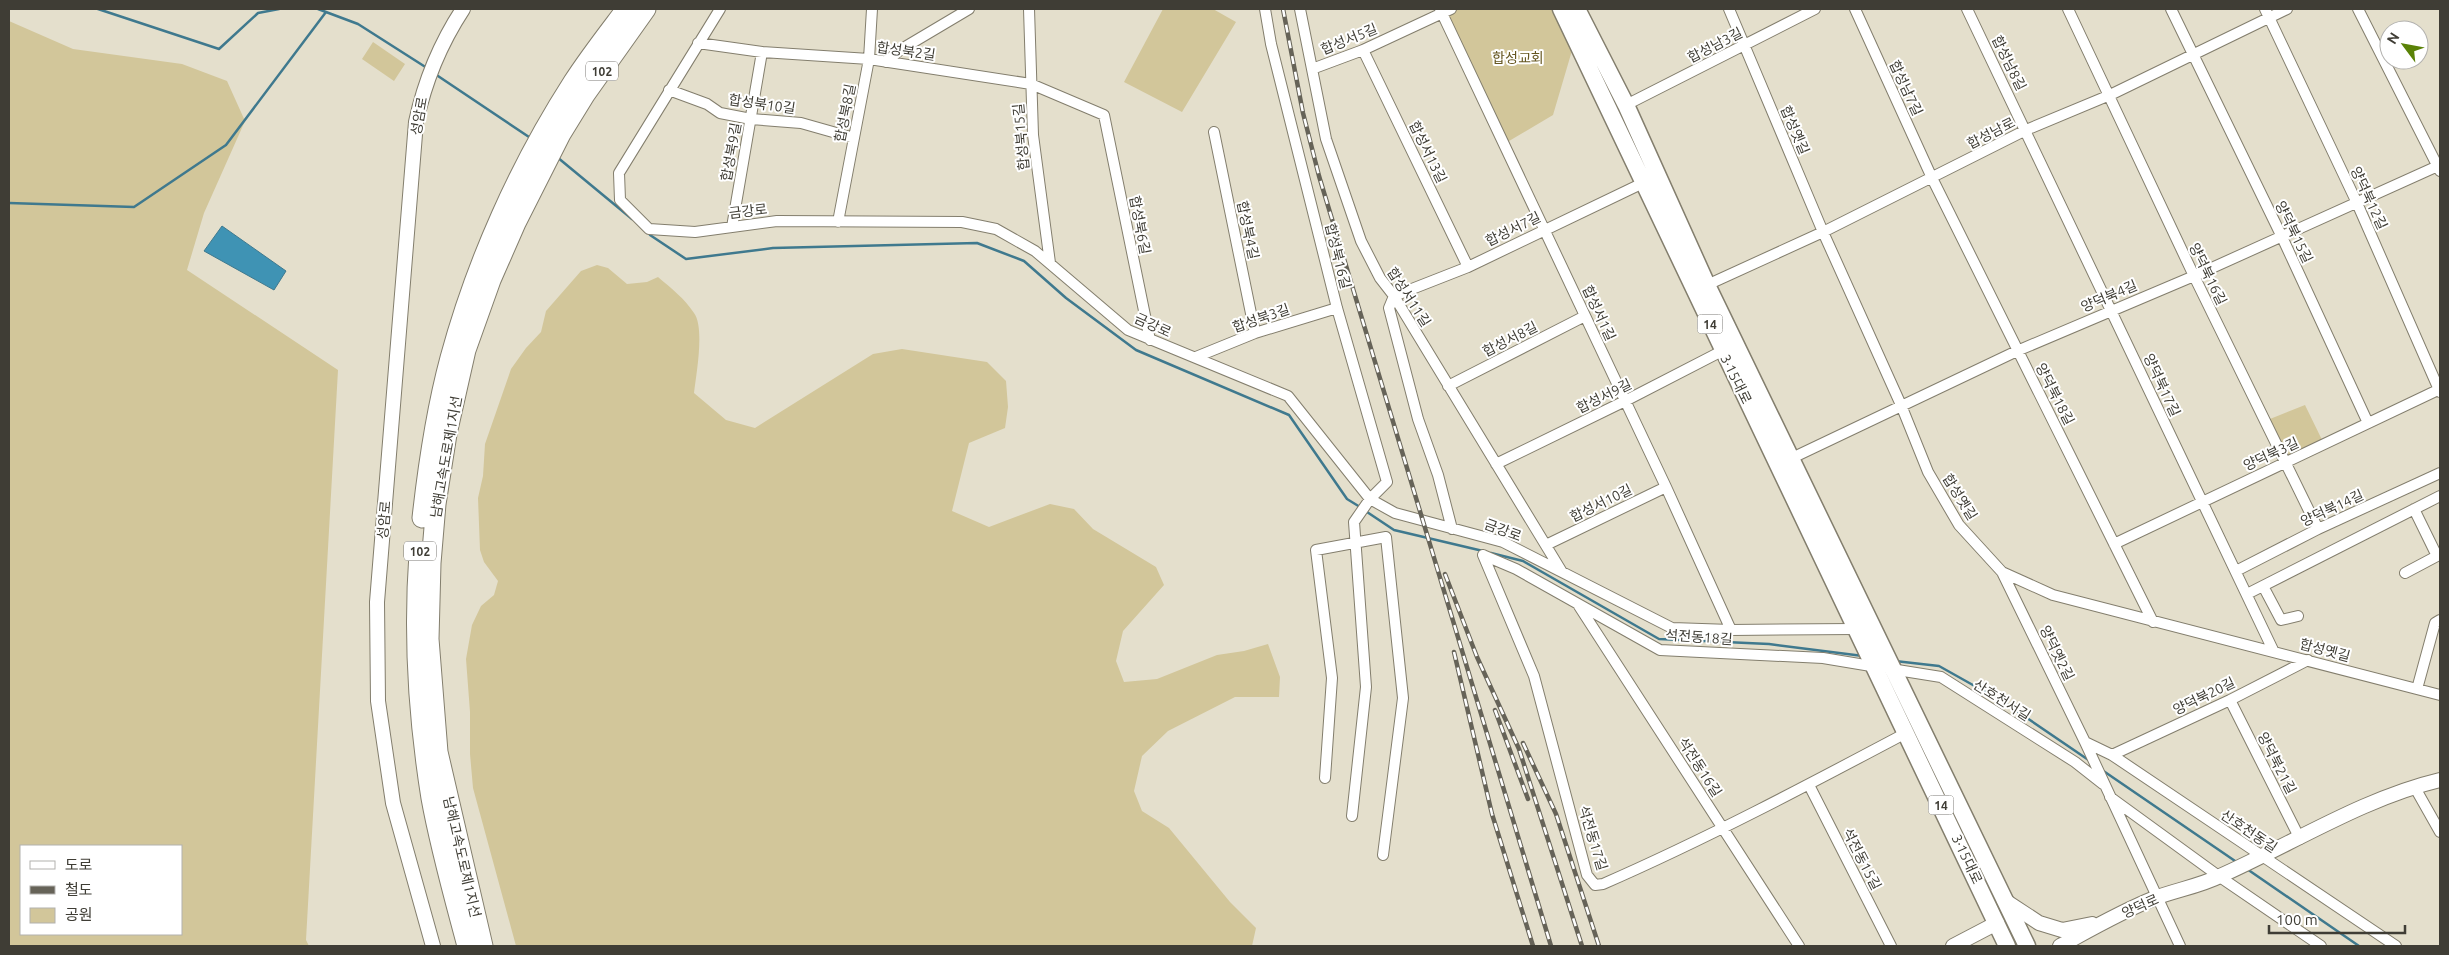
<svg xmlns="http://www.w3.org/2000/svg" width="2449" height="955" font-family="Ubuntu,'Noto Sans KR',sans-serif">
<style>
.green{fill:#d2c69a;fill-rule:evenodd}
.water{fill:#3f93b4;stroke:#3f798e}
.lines{fill:none;stroke-linecap:round;stroke-linejoin:round}
.stream{stroke:#3f798e;stroke-width:2.5}
.minor-casing{stroke:#837e6d;stroke-width:12}
.secondary-casing{stroke:#837e6d;stroke-width:16}
.primary-casing{stroke:#837e6d;stroke-width:19}
.motorway-casing{stroke:#837e6d;stroke-width:21}
.minor{stroke:#fff;stroke-width:10}
.secondary{stroke:#fff;stroke-width:14}
.primary{stroke:#fff;stroke-width:16}
.motorway{stroke:#fff;stroke-width:19}
.rail-casing{stroke:#666358;stroke-width:4.5}
.rail{stroke:#fff;stroke-width:2.5;stroke-dasharray:8;stroke-linecap:butt}
.labels{text-anchor:middle;dominant-baseline:central;stroke-width:4;stroke-linejoin:round;paint-order:stroke}
.shield{fill:#fff;stroke:#797772;stroke-width:1}
.shield-label{font-size:12px;font-weight:bold;fill:#3f3d35}
.street-label{font-size:14px;fill:#3f3d35;stroke:#fff}
.park-label{font-size:14px;fill:#665721;stroke:#fff}
</style>
<rect width="100%" height="100%" fill="#e4dfcc"/>
<path class="green" d="M1163 9H1213L1236 22 1182 112 1124 82Z
M1451 9H1561L1576 37 1553 115 1504 144 1442 13Z
M9 21 73 49 182 64 227 81 245 121 204 213 187 270 338 370 306 940 309 946H9ZM181 846V934H21V846Z
M373 42 405 64 394 81 362 59Z
M597 265 608 268 627 284 647 282 658 277C671 288 685 299 694 313 705 328 696 375 694 393L726 420 755 428 873 354 902 349 987 362 1006 381 1008 407 1005 428 969 443 952 511 989 527 1050 504 1074 509 1093 529 1156 567 1164 585 1123 631 1116 661 1124 682 1157 679 1217 655 1244 651 1268 644 1280 677 1279 697H1235L1168 731 1142 756 1134 791 1142 811 1169 828 1230 902 1256 928 1252 946H516L473 788 470 754V712L466 659 472 625 481 606 494 595 498 581 484 562 480 550 478 498 483 476 485 444 511 369 526 348 541 332 546 311 581 271Z
M2305 405 2324 444 2285 463 2265 421Z"/>
<path class="water" d="M222 226 286 271 274 290 204 251Z"/>
<g class="lines">
<path class="stream" d="M98 9 219 49 258 13 279 9
M318 9 358 24 427 68
M435 74 532 139
M557 157 632 219
M9 203 134 207 226 145 326 12
M650 235 686 259 773 248 977 243 1024 261 1066 298 1136 350 1289 415 1347 499 1360 507
M1364 510 1394 530 1483 551
M1491 553 1523 561 1659 639 1769 644 1863 656
M1895 661 1939 666 2005 703 2090 761
M2102 770 2238 863
M2247 869 2359 946"/>
<g class="minor-casing">
<path id="minor" d="M720 9 619 173 620 200 649 229 695 232 777 221 962 222 996 229 1035 251 1128 330 1288 396 1370 499 1395 513 1503 542 1672 628 1731 630 1856 629
M1029 9 1033 135 1050 263
M1265 9 1271 44 1337 308 1387 482 1370 499 1354 522 1366 687 1352 816
M1300 9 1326 139 1361 241 1380 278 1394 296 1562 572
M1440 9 1666 487 1731 630
M1729 9 1823 232 1901 405 1928 472 1959 525 2002 572 2053 595 2440 695
M1855 9 1932 178 2153 622
M1967 9 2273 650
M2068 9 2194 276 2318 529
M2171 9 2282 237 2368 423
M2265 9 2357 203 2440 392
M2358 9 2440 171
M698 43 762 52 869 59 1031 84 1104 115 1150 340
M1363 50 1468 267
M886 62 900 50 969 9
M1312 69 1363 50 1451 9
M669 90 707 104 720 113 751 119 801 123 854 138
M1626 105 1815 9
M1214 132 1255 333
M838 222 869 59 872 9
M732 227 762 52
M1707 285 1823 232 2026 130 2110 95 2287 9
M1196 357 1255 333 1337 308
M1448 386 1585 316
M1792 458 2017 351 2194 276 2440 165
M1496 464 1625 401 1722 351
M1452 529 1438 475 1418 419 1389 308 1394 296 1468 267 1643 183
M1548 544 1666 487
M2114 544 2440 389
M1483 555 1534 676 1587 875 1595 885 1603 884C1706 839 1806 786 1906 733
M1483 555 1516 569 1660 650 1823 658 1877 667
M2236 571 2318 529 2440 473
M2002 572 2085 742 2180 946
M2405 573 2437 556 2414 509
M2263 586 2281 620 2298 616
M2247 594 2440 496
M1579 606 1799 946
M1891 669 1941 677 2075 762 2103 784
M2417 689 2435 623 2440 620
M2230 700 2300 839
M2085 742 2112 755 2396 946
M2112 755 2230 700 2308 660
M1325 778 1332 678 1316 550 1386 537 1403 698 1383 855
M1809 785 1891 946
M2414 786 2440 832
M2110 797 2220 877 2321 946"/>
</g>
<g class="secondary-casing">
<path id="secondary" d="M2004 900 2039 923 2062 930 2092 924
M433 946 393 803 378 701 377 602 416 122C425 80 440 44 463 9
M1953 946 1997 923
M2060 946C2091 929 2122 911 2155 898 2176 890 2200 886 2220 876 2292 844 2364 798 2440 780"/>
</g>
<g class="primary-casing">
<path id="primary" d="M1561 9 2007 946
M1577 9 1626 105 1707 285 2027 946"/>
</g>
<g class="motorway-casing">
<path id="motorway" d="M422 518C428 464 436 410 450 358 476 262 519 166 573 82 589 57 608 33 626 9
M419 553C413 635 418 717 431 798 440 848 454 897 467 946
M483 946 438 752 429 639 431 563 436 504 447 434 466 350 491 280 516 223 561 134 585 95 646 9"/>
</g>
<use href="#minor" class="minor"/>
<use href="#secondary" class="secondary"/>
<use href="#primary" class="primary"/>
<use href="#motorway" class="motorway"/>
<g class="rail-casing">
<path id="rail" d="M1283 9 1303 113 1319 176 1551 946
M1445 574 1477 657 1519 749 1582 946
M1454 652 1492 814 1533 946
M1495 710 1528 799
M1523 743 1556 814 1599 946"/>
</g>
<use href="#rail" class="rail"/>
</g>
<g class="labels">
<g class="shield">
<rect x="586" y="61.5" width="32" height="19" rx="4"/>
<rect x="1697.5" y="314.5" width="25" height="19" rx="4"/>
<rect x="404" y="541.5" width="32" height="19" rx="4"/>
<rect x="1928.5" y="795.5" width="25" height="19" rx="4"/>
</g>
<g class="shield-label">
<text x="602" y="71">102</text>
<text x="1710" y="324">14</text>
<text x="420" y="551">102</text>
<text x="1941" y="805">14</text>
</g>
<g class="street-label">
<text transform="translate(1349 39) rotate(-22)">합성서5길</text>
<text transform="translate(1715 45) rotate(-27)">합성남3길</text>
<text transform="translate(906 51) rotate(8)">합성북2길</text>
<text transform="translate(2009 63) rotate(64)">합성남8길</text>
<text transform="translate(1906 88) rotate(65)">합성남7길</text>
<text transform="translate(762 104) rotate(8)">합성북10길</text>
<text transform="translate(845 113) rotate(-79)">합성북8길</text>
<text transform="translate(419 116) rotate(-80)">성암로</text>
<text transform="translate(1795 130) rotate(67)">합성옛길</text>
<text transform="translate(1991 133) rotate(-27)">합성남로</text>
<text transform="translate(1021 137) rotate(-95)">합성북15길</text>
<text transform="translate(731 152) rotate(-80)">합성북9길</text>
<text transform="translate(1428 152) rotate(64)">합성서13길</text>
<text transform="translate(2369 198) rotate(65)">양덕북12길</text>
<text transform="translate(748 211) rotate(-7)">금강로</text>
<text transform="translate(1140 225) rotate(79)">합성북6길</text>
<text transform="translate(1513 229) rotate(-26)">합성서7길</text>
<text transform="translate(1248 230) rotate(78)">합성북4길</text>
<text transform="translate(2294 232) rotate(64)">양덕북15길</text>
<text transform="translate(1338 256) rotate(76)">합성북16길</text>
<text transform="translate(2208 274) rotate(64)">양덕북16길</text>
<text transform="translate(2109 296) rotate(-23)">양덕북4길</text>
<text transform="translate(1409 297) rotate(57)">합성서11길</text>
<text transform="translate(1599 313) rotate(65)">합성서1길</text>
<text transform="translate(1261 318) rotate(-19)">합성북3길</text>
<text transform="translate(1153 325) rotate(24)">금강로</text>
<text transform="translate(1510 339) rotate(-27)">합성서8길</text>
<text transform="translate(1736 379) rotate(64)">3·15대로</text>
<text transform="translate(2162 385) rotate(65)">양덕북17길</text>
<text transform="translate(2055 394) rotate(63)">양덕북18길</text>
<text transform="translate(1604 396) rotate(-26)">합성서9길</text>
<text transform="translate(2271 454) rotate(-25)">양덕북3길</text>
<text transform="translate(446 457) rotate(-80)">남해고속도로제1지선</text>
<text transform="translate(1960 497) rotate(58)">합성옛길</text>
<text transform="translate(1601 503) rotate(-26)">합성서10길</text>
<text transform="translate(2332 508) rotate(-25)">양덕북14길</text>
<text transform="translate(384 520) rotate(-85)">성암로</text>
<text transform="translate(1503 530) rotate(20)">금강로</text>
<text transform="translate(1699 637) rotate(4)">석전동18길</text>
<text transform="translate(2325 650) rotate(15)">합성옛길</text>
<text transform="translate(2057 653) rotate(64)">양덕옛2길</text>
<text transform="translate(2204 696) rotate(-26)">양덕북20길</text>
<text transform="translate(2002 700) rotate(32)">산호천서길</text>
<text transform="translate(2277 763) rotate(63)">양덕북21길</text>
<text transform="translate(1700 767) rotate(57)">석전동16길</text>
<text transform="translate(2249 831) rotate(34)">산호천동길</text>
<text transform="translate(1593 838) rotate(73)">석전동17길</text>
<text transform="translate(462 857) rotate(77)">남해고속도로제1지선</text>
<text transform="translate(1862 859) rotate(63)">석전동15길</text>
<text transform="translate(1967 859) rotate(65)">3·15대로</text>
<text transform="translate(2140 906) rotate(-24)">양덕로</text>
</g>
<g class="park-label">
<text x="1518" y="58">합성교회</text>
</g>
</g>
<rect width="2449" height="955" fill="none" stroke="#3f3d35" stroke-width="20"/>
<rect x="20" y="845" width="162" height="90" fill="#ffffff" stroke="#b2b1ae"/>
<rect x="30" y="861" width="25" height="8" fill="#ffffff" stroke="#b2b1ae"/>
<text x="65" y="870" font-size="15" fill="#3f3d35">도로</text>
<rect x="30" y="886" width="25" height="8" fill="#666358" stroke="#b2b1ae"/>
<text x="65" y="895" font-size="15" fill="#3f3d35">철도</text>
<rect x="30" y="908" width="25" height="15" fill="#d2c69a" stroke="#b2b1ae"/>
<text x="65" y="920" font-size="15" fill="#3f3d35">공원</text>
<g transform="translate(2404 45) rotate(302)"><circle r="24" fill="#ffffff" stroke="#b2b1ae"/>
<path d="M0-4L9 19L0 12L-9 19Z" fill="#5a8207"/>
<text y="-8" font-size="14" font-weight="bold" text-anchor="middle" fill="#3f3d35">N</text>
</g>
<path d="M2269 925v8h136v-8" fill="none" stroke="#3f3d35" stroke-width="2.5"/>
<text x="2276" y="925" font-size="15" fill="#3f3d35" stroke="#ffffff" stroke-width="4" paint-order="stroke">100 m</text>
</svg>
